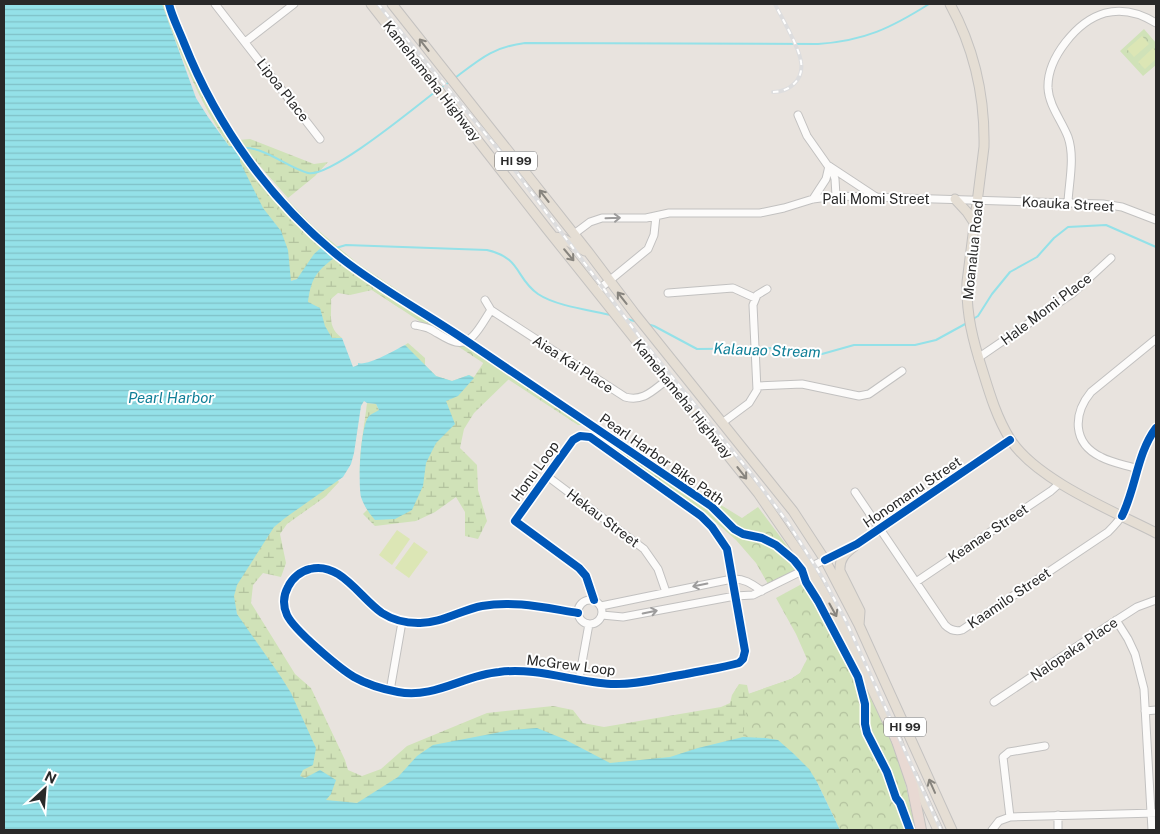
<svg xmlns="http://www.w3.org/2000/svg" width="1160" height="834" font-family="'Public Sans',sans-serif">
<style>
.wetland{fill:url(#wetland-marsh)}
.park{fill:url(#park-crowns)}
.pitch{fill:#dce6b5}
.water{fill:url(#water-rules)}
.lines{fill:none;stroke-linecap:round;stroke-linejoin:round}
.stream{stroke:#94e1e8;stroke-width:2}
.minor-casing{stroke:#c2c1c0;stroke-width:9}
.major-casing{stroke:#c4c2c0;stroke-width:11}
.highway-casing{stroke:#c4c2c0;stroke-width:12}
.minor{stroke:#fcfbfa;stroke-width:7}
.major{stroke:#e5ded4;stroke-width:9}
.highway{stroke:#e8d9d3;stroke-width:10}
.rail-casing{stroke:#ddddde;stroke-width:4}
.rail{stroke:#fff;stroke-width:2;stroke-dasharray:5.5;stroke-linecap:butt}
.cycleway-casing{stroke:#fff;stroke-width:11}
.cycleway{stroke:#0057b8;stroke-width:8}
.oneway{stroke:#87847e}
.oneway2{stroke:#9d9c9c}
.labels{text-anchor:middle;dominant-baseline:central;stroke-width:4;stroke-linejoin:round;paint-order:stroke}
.shield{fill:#fff;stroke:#696969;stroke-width:1}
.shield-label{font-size:12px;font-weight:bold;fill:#292929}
.street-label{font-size:14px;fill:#292929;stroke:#fff}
.water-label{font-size:15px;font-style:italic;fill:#107f97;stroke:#fff}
</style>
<defs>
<pattern id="wetland-marsh" width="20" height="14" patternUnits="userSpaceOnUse" patternTransform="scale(1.25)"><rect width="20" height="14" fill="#d0e2b8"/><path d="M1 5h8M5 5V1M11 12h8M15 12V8" fill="none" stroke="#b3c29e"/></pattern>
<pattern id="park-crowns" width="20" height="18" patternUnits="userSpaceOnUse" patternTransform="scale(1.25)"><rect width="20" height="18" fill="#d0e2b8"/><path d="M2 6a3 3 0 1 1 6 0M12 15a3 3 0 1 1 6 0" fill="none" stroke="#b3c29e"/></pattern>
<pattern id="water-rules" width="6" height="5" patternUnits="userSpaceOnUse" patternTransform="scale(1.25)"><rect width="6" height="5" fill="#94e1e8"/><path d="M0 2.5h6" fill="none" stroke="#80c1c7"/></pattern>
</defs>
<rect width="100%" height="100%" fill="#e8e3de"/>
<path class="wetland" d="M250 139 314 164 328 162 315 176 288 198 246 150 240 153 327 247 297 279 291 281 240 162V153L236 146 241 143 239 140Z
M336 255 401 309 372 290 350 295 338 293 331 299C332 316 327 327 342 338L330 344 303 309 312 275 318 267Z
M408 343 425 358V365L436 376 452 381 469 375 474 377 484 362 509 379 474 413 464 429 460 448 477 465 478 490 487 521 478 539 465 536V512L456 497 435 512 416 521 375 526 363 514 367 510C353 477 363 438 367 403L376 404 379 410 368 454 405 345Z
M334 475 339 482 325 497 287 524 280 534 286 563 281 577 263 573 253 585 251 603 295 674 311 688 345 760 348 770 362 776 381 769 407 746 487 713 553 706 573 710 583 723 604 727 721 707 730 703 732 695 739 684 747 685 749 694 791 679 800 673 805 663 798 733 672 765 409 774 349 817 299 783 237 614 231 594 272 524Z"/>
<path class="park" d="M162 4H173C196 76 234 139 282 197L284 196 313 226 357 263 706 496 708 495 721 505 742 518 758 507 802 566 768 584 756 563 736 540 703 511 594 434V430L588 425H578L372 290 342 268 298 230 273 205 272 201 240 162V153L236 146H229C199 102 180 54 162 4Z
M1144 29 1156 43V65L1143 76 1120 51Z
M811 579C842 638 879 696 899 759 906 782 910 807 916 830H840L817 782 765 738 743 737 748 694 791 679 800 673 807 659 796 634 776 598Z"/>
<path class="pitch" d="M1142 36 1149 44 1134 57 1127 49Z
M1153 48 1156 52V59L1145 69 1138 62Z
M397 530 410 539 392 565 379 555Z
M414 542 428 552 409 578 395 568Z"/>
<path class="water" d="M4 4H162L196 98 208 117 229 146H236L240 153V162L263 208 281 231 288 250 291 281 297 279 314 254 324 245 337 256C317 270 311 278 308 302L320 308 325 326 332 338H342L353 367 358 365V363C368 366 393 351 405 345L436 376 452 381 469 375 474 378 458 396 446 401 455 424 436 443 426 463 423 486 412 510 395 519 375 520C369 513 364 506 361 497 358 483 360 427 369 416 371 414 376 412 379 410L376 404 367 403 364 401 361 406 354 453 351 464 343 477 285 518 274 527 237 585 234 596 237 614 281 677 291 693 316 748 313 765 303 770 300 776 305 778 320 770 336 780 331 794 326 800 357 803 398 777 417 756 433 745 511 730 537 728 564 739 610 763 670 757 698 748 743 737 765 738 778 740 794 754 809 769 817 782 840 830H4Z"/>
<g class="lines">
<path class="stream" d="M455 78C480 59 493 47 525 43L818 44C864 41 891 28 929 4
M441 88 449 82
M237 149C259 142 287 168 308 173 330 178 414 108 435 92
M329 250 346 245 487 250C522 258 515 278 538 294 556 306 589 310 611 315
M623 318 638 322
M973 319 978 316 992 294 1010 272 1037 257 1054 238 1068 227 1106 225 1156 247
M647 324 654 326 697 349 779 348 822 354 854 345H915L936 340 967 323"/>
<g class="minor-casing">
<path id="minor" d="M215 4 320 139
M245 42 294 4
M798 115 807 136 833 173 835 179 836 196
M829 166 876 197
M813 199 826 179 829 166
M1068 202C1069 182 1075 157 1068 137 1062 121 1049 106 1048 88 1047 58 1077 21 1105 13 1124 8 1140 13 1156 23
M574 234 590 222 602 218H646L669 213H760L784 208 813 199 836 196 1103 204 1122 207 1156 220
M598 290 648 249 654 235 656 216
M668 293 733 288 755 298
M485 300 491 310 625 397C644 402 653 390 667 380
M415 325C420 326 426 327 430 329 444 336 459 351 473 336 480 329 485 319 491 310
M978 358 1073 293 1111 258
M757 386 802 384 859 396 869 394 902 371
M722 423 749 403 757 390 753 305 757 295 767 289
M1138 469C1126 465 1112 463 1101 457 1072 443 1073 414 1091 392L1156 339
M547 476 644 549 658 569 666 592
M855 492 945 625C950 630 955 632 962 630L1108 532C1113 527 1119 521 1123 514 1138 487 1137 453 1156 428
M916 582 1051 491 1060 483
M578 612a12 12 0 1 1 24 0a12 12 0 1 1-24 0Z
M601 606 732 579C744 578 752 584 762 591
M578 613C546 608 514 600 482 606 461 610 440 624 418 623 405 623 393 620 382 613 360 598 340 561 310 569 301 571 292 578 288 587 283 596 283 606 287 615 294 630 339 668 354 677 368 685 382 689 398 692 434 699 464 675 499 672 537 667 574 682 611 684 636 685 661 678 686 674 704 670 722 668 739 663L743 659 745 651 727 549 712 527 701 516 590 437 580 436 573 440 515 521 579 568 586 576 594 600
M602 615 623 617 735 596 753 595 857 544 1010 440
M1116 620 1128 639 1135 654 1144 689 1152 830
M579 679 589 624
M390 691 402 622
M994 702 1109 625 1137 607 1156 600
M1145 711 1156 710
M1058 815V830
M1010 817 1003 757 1009 752 1045 746
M992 830 999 821 1010 817 1156 813"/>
</g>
<g class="major-casing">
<path id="major" d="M371 4 547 229 758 493 809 567 845 631 898 744
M392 4 589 253 635 314 793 511 825 560 859 625 952 830
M950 4C974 48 985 97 984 147L967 282C966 314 973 341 983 372 990 395 997 418 1010 439 1036 480 1113 511 1156 533
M955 199 967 212 975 224
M554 237 562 238 585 251
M857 544C847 552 839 557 840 571L860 611 859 625
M912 774 938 830"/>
</g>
<g class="highway-casing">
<path id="highway" d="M896 738 912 785 921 830"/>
</g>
<use href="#minor" class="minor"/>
<use href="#major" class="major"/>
<use href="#highway" class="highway"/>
<g class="rail-casing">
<path id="rail" d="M378 4 508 161 642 340 750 472 788 523 824 580 846 621 941 830
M773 92C789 92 804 80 801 62 799 46 782 19 775 4"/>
</g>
<use href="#rail" class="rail"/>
<g class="cycleway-casing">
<path id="cycleway" d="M169 4C172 17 179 30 184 43 217 126 271 202 341 258 383 291 431 316 474 346 553 399 632 452 711 506L734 529 743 534 762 538 776 545 794 560 802 570 806 582 818 601 858 677 865 704V724L867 733 887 772 896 798 900 803 910 830
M1122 516C1136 488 1137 453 1156 428
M825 560 857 544 1010 440
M578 613C546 608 514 600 482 606 461 610 440 624 418 623 405 623 393 620 382 613 360 598 340 561 310 569 301 571 292 578 288 587 283 596 283 606 287 615 294 630 339 668 354 677 368 685 382 689 398 692 434 699 464 675 499 672 537 667 574 682 611 684 636 685 661 678 686 674 704 670 722 668 739 663L743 659 745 651 727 549 712 527 701 516 590 437 580 436 573 440 515 521 579 568 586 576 594 600"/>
</g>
<use href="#cycleway" class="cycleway"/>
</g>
<defs><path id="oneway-shaft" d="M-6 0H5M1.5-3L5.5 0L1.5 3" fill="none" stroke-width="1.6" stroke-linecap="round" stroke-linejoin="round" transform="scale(1.25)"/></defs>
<g class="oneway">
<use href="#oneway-shaft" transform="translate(424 45) rotate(-128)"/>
<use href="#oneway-shaft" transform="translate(544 196) rotate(-128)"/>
<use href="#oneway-shaft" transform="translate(569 255) rotate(50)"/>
<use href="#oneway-shaft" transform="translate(622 298) rotate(-128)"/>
<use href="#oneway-shaft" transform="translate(742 473) rotate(52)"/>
<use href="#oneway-shaft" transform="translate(833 610) rotate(61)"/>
<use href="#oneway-shaft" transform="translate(932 786) rotate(-114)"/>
</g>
<g class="oneway2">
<use href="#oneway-shaft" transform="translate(613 218) rotate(-2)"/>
<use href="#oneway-shaft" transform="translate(700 585) rotate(169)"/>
<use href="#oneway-shaft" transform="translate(650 612) rotate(-12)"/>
</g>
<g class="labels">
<g class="shield">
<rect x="495" y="151.5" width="42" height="19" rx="4"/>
<rect x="884" y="717.5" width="42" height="19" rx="4"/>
</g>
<g class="shield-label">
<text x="516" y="161">HI 99</text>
<text x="905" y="727">HI 99</text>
</g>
<g class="street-label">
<text transform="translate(432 81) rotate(52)">Kamehameha Highway</text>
<text transform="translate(283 90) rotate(52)">Lipoa Place</text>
<text x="876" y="199">Pali Momi Street</text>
<text transform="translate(1068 204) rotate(3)">Koauka Street</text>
<text transform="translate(973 250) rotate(-84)">Moanalua Road</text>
<text transform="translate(1046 309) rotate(-37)">Hale Momi Place</text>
<text transform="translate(573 364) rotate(33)">Aiea Kai Place</text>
<text transform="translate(683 399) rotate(51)">Kamehameha Highway</text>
<text transform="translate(662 459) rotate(35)">Pearl Harbor Bike Path</text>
<text transform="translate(535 471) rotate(-54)">Honu Loop</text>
<text transform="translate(912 492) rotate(-34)">Honomanu Street</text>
<text transform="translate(603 518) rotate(37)">Hekau Street</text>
<text transform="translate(988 533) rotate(-34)">Keanae Street</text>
<text transform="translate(1009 598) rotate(-34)">Kaamilo Street</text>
<text transform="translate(1074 649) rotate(-34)">Nalopaka Place</text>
<text transform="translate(571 665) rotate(7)">McGrew Loop</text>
</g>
<g class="water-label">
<text transform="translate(767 350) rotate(2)">Kalauao Stream</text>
<text x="171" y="397">Pearl Harbor</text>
</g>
</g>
<rect width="1160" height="834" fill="none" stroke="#292929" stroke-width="10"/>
<g transform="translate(45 789) rotate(26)" stroke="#ffffff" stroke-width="4" paint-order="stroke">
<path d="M0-4L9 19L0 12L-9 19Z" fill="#292929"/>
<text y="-8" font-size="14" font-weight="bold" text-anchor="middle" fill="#292929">N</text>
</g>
</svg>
